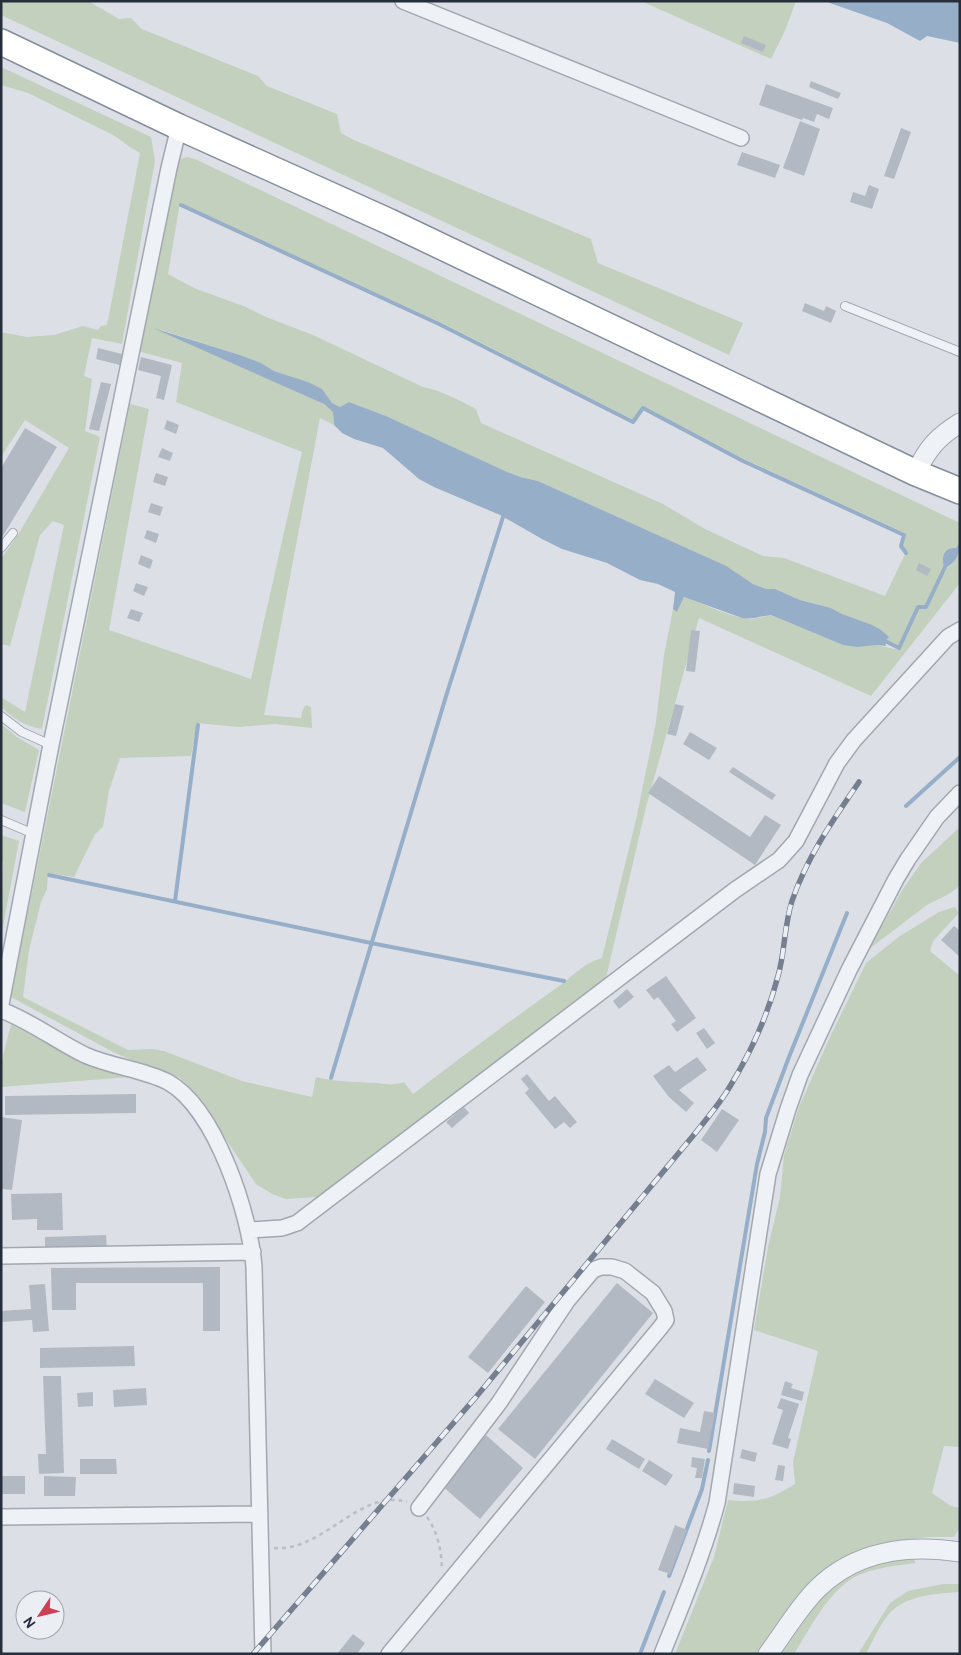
<svg xmlns="http://www.w3.org/2000/svg" width="961" height="1655" font-family="Overpass,sans-serif">
<style>
.green{fill:#c2d0bd;fill-rule:evenodd}
.water{fill:#96aec7}
.lines{fill:none;stroke-linecap:round;stroke-linejoin:round}
.stream{stroke:#96aec7;stroke-width:4}
.building{fill:#b3b9c3}
.service-casing{stroke:#a2a7b0;stroke-width:10}
.minor-casing{stroke:#a2a7b0;stroke-width:18}
.tertiary-casing{stroke:#a2a7b0;stroke-width:21}
.trunk-casing{stroke:#838d9d;stroke-width:28}
.path{stroke:#babec5;stroke-width:2.5;stroke-dasharray:4 4;stroke-linecap:butt}
.service{stroke:#eef1f5;stroke-width:8}
.minor{stroke:#eef1f5;stroke-width:15}
.tertiary{stroke:#eef1f5;stroke-width:19}
.trunk{stroke:#fff;stroke-width:25}
.rail-casing{stroke:#757f90;stroke-width:5.5}
.rail{stroke:#ebeff4;stroke-width:4;stroke-dasharray:11;stroke-linecap:butt}
</style>
<rect width="100%" height="100%" fill="#dce0e6"/>
<path class="green" d="M1 1H88L119 19 131 18 142 29 258 76 267 86 337 114 341 133 354 140 591 239 598 263 743 323 729 355 1 15Z
M641 1H796L785 31 771 59Z
M1 67 151 137 155 161 122 344 92 338 84 376 92 379 85 431 100 437 42 729C25 726 14 719 1 707V697L25 712 64 525 53 521 40 535 10 646 1 644V559L19 533 69 448 25 420 1 457V332L27 337 54 335 83 326 98 330 101 326 107 325 140 153C130 148 123 141 113 135L28 93 1 85Z
M187 157 195 159 960 523V542L956 548H952L943 557 944 567 941 577 925 605H917L898 646 886 640 888 637 881 630 842 614 831 608 800 600 775 589H766L753 584 702 555 538 481 520 477 505 471 386 416 349 402 340 407 332 403 308 382 274 371 261 363 240 355 158 329 324 404 333 412 334 425 320 418 264 715 301 718 303 709 306 705 311 707 312 728 275 724 238 727 197 723 191 756 120 758 109 791 103 827 95 834 74 877 48 873 47 889 41 902 29 950 23 997 128 1050 152 1049 164 1051 242 1081 312 1097 316 1077C336 1082 356 1082 376 1083 388 1084 391 1086 404 1082L413 1094C460 1058 507 1023 555 989 573 977 580 965 602 958L636 820 656 722 664 655 673 609 677 612 684 597C704 604 727 616 748 619 755 620 764 616 771 615L843 645 868 646 877 645 899 650 919 608H926L947 568 954 562 960 552V583L871 696 699 618 646 807 606 978 384 1148 317 1197 286 1199 272 1194 256 1184 194 1092 180 1078 154 1070 113 1052 11 997 130 404 149 409 109 630 251 679 302 452 176 402 182 363 138 351 176 165 181 159ZM180 203 438 321 632 419H634L643 406 742 458 905 533 903 545 906 552 885 596 784 558 763 556 705 529 663 504 481 423 476 409C459 400 442 391 423 387L313 335 266 317 246 307 194 288 168 274Z
M1 724 17 737 39 750 25 812 1 803Z
M960 827V886L947 895 927 905 869 949 903 889 921 863Z
M1 835 19 841 1 937 3 862 1 861Z
M955 907 959 913 933 941 930 951 960 976V1447L944 1446 932 1493 951 1506 960 1508V1527L954 1537H928L896 1541 874 1545 855 1553 806 1589 757 1654H675L714 1557 728 1500C758 1503 769 1500 795 1484L793 1462 818 1351 754 1330 768 1247 780 1197 784 1155 799 1107 829 1039 866 963 900 936 939 912Z
M12 1020 156 1075 1 1087V1064Z
M912 1557 916 1563C895 1566 868 1568 850 1580 825 1597 810 1629 794 1654H779L827 1589 841 1577 882 1561Z
M943 1584H960V1592C933 1594 901 1595 885 1619 878 1629 872 1642 866 1654H858L890 1603 908 1591Z"/>
<path class="water" d="M824 1H960V43L927 36 920 41 887 23Z
M153 328 240 355 261 363 274 371 308 382 322 389 332 403 340 407 349 402 386 416 505 471 520 477 538 481 702 555 726 566 753 584 766 589H775L800 600 831 608 842 614 872 625 881 630 889 637 885 641 886 646 877 645 857 647 843 645 771 615C761 616 752 620 742 618L684 597 677 612 673 609 675 592 658 584 640 580 607 563 562 549 542 539 500 515 434 487 419 479 383 448 354 439 342 433 334 425 333 412 324 404Z
M960 542C960 554 957 561 947 567H944C941 557 944 547 956 548Z"/>
<g class="lines">
<path class="stream" d="M181 205 439 324 633 422 643 408 743 461 904 535 901 546 906 553
M885 641 899 648 918 607H926L947 563
M906 806 960 757
M49 875 371 943 564 981
M175 901 198 725
M331 1078 447 693 503 517
M709 1451 757 1164 765 1132 766 1118 789 1057 847 913
M669 1576 702 1489 708 1460
M640 1654 664 1592"/>
</g>
<path class="building" d="M744 36 766 45 763 52 741 43Z
M811 81 841 93 838 99 809 87Z
M766 84 833 108 829 119 817 114 814 122 803 118 802 120 759 105Z
M800 121 820 129 804 176 783 168Z
M901 128 911 132 894 179 884 176Z
M742 152 780 165 775 178 737 165Z
M869 185 879 189 872 209 850 202 853 192 865 196Z
M805 303 824 311 826 306 836 311 831 323 802 311Z
M98 348 122 354 120 365 96 359Z
M141 357 172 365 164 400 156 398 161 376 138 370Z
M101 382 111 384 99 431 89 429Z
M167 420 179 425 176 434 164 429Z
M25 428 57 447 1 539V468Z
M162 448 173 453 170 461 158 457Z
M156 473 168 477 165 486 153 482Z
M151 503 163 507 160 516 148 512Z
M147 530 159 534 156 543 144 538Z
M141 555 153 560 150 569 138 564Z
M919 563 931 569 927 576 916 570Z
M136 583 148 587 144 596 133 591Z
M131 609 143 613 139 622 127 618Z
M691 630 700 631 695 672 686 671Z
M675 704 684 706 676 736 667 734Z
M690 732 717 748 709 760 683 744Z
M733 767 776 795 772 800 729 772Z
M659 776 750 837 765 815 781 825 755 865 648 793Z
M954 926 960 931V957L941 940Z
M666 976 696 1018 677 1032 671 1024 676 1021 658 997 654 1000 646 990Z
M627 989 634 997 619 1009 613 1001Z
M704 1028 715 1043 707 1049 696 1033Z
M697 1057 707 1070 679 1090 694 1103 686 1112 669 1097 653 1076 669 1065 675 1072Z
M527 1074 549 1101 555 1096 577 1122 570 1128 564 1122 555 1129 525 1093 529 1089 521 1079Z
M136 1094V1113L5 1115V1096Z
M464 1107 469 1113 452 1128 446 1122Z
M722 1109 739 1120 717 1152 701 1140Z
M1 1117 22 1120 12 1190 1 1189Z
M62 1193 63 1230H37V1219L12 1220 11 1194Z
M106 1235 107 1249 45 1251V1237Z
M220 1267V1331H203V1283H76V1310H52L51 1268Z
M617 1283 653 1313 535 1459 498 1429Z
M45 1284 49 1331 33 1332 32 1320 1 1322V1311L31 1309 29 1285Z
M526 1286 545 1302 488 1373 468 1357Z
M134 1346 135 1366 40 1368V1348Z
M43 1376H61L64 1473 39 1474 38 1454H46Z
M655 1379 694 1403 684 1418 645 1394Z
M785 1381 793 1384 791 1388 804 1392 802 1401 781 1395Z
M146 1388 147 1405 114 1407 113 1390Z
M93 1392V1406L78 1407 77 1393Z
M781 1398 799 1404 788 1438 791 1439 788 1449 772 1444 783 1410 777 1408Z
M704 1411 715 1413 708 1449 677 1443 680 1428 700 1432Z
M486 1435 523 1468 480 1519 442 1486Z
M612 1439 645 1459 639 1469 606 1449Z
M742 1449 757 1453 755 1462 740 1458Z
M692 1457 705 1459 702 1478H695L697 1468 691 1467Z
M80 1459H116L117 1474H80Z
M649 1460 673 1475 666 1486 642 1471Z
M778 1465 785 1466 783 1481 775 1480Z
M1 1476H25V1494H1Z
M44 1476 76 1477 75 1496H44Z
M734 1483 755 1486 754 1497 733 1494Z
M675 1525 687 1530 670 1574 658 1570Z
M353 1634 365 1643 357 1654H337Z"/>
<g class="lines">
<g class="service-casing">
<path id="service" d="M845 306 960 352
M1 548 13 533
M1 716 22 732 51 745
M1 820 34 834"/>
</g>
<g class="minor-casing">
<path id="minor" d="M403 1 741 138
M1 1004 51 745 169 168 179 127
M1 1010C31 1021 56 1041 85 1055 112 1067 142 1069 168 1082 216 1109 250 1215 254 1267L263 1654
M249 1230 282 1228 297 1223 735 890 779 860 796 841 837 763 854 740 948 637 960 630
M1 1256 253 1252
M1 1517 260 1514
M389 1654 660 1328 666 1320 664 1311 653 1293 625 1271 612 1267H601L593 1270 567 1301 499 1403 419 1508
M662 1654C682 1604 703 1555 717 1503L768 1174 788 1109 800 1075 849 970 896 879 908 859 937 817 960 793"/>
</g>
<g class="tertiary-casing">
<path id="tertiary" d="M916 473C927 449 937 437 960 423
M768 1654C784 1633 798 1608 817 1589 855 1551 908 1544 960 1552"/>
</g>
<g class="trunk-casing">
<path id="trunk" d="M1 42 179 127 390 222 916 473 960 491"/>
</g>
<path class="path" d="M427 1517C438 1533 441 1549 442 1568
M274 1548C324 1552 359 1488 407 1502"/>
<use href="#service" class="service"/>
<use href="#minor" class="minor"/>
<use href="#tertiary" class="tertiary"/>
<use href="#trunk" class="trunk"/>
<g class="rail-casing">
<path id="rail" d="M253 1654 476 1397 697 1131C708 1117 720 1103 729 1088 750 1054 768 1015 778 976 785 952 784 926 792 901 807 857 833 820 859 782"/>
</g>
<use href="#rail" class="rail"/>
</g>
<rect width="961" height="1655" fill="none" stroke="#262e3c" stroke-width="5"/>
<g transform="translate(40 1615) rotate(235)"><circle r="24" fill="#ebeff4" stroke="#9ca2aa"/>
<path d="M0-4L9 19L0 12L-9 19Z" fill="#cd3f55"/>
<text y="-8" font-size="14" font-weight="bold" text-anchor="middle" fill="#262e3c">N</text>
</g>
</svg>
